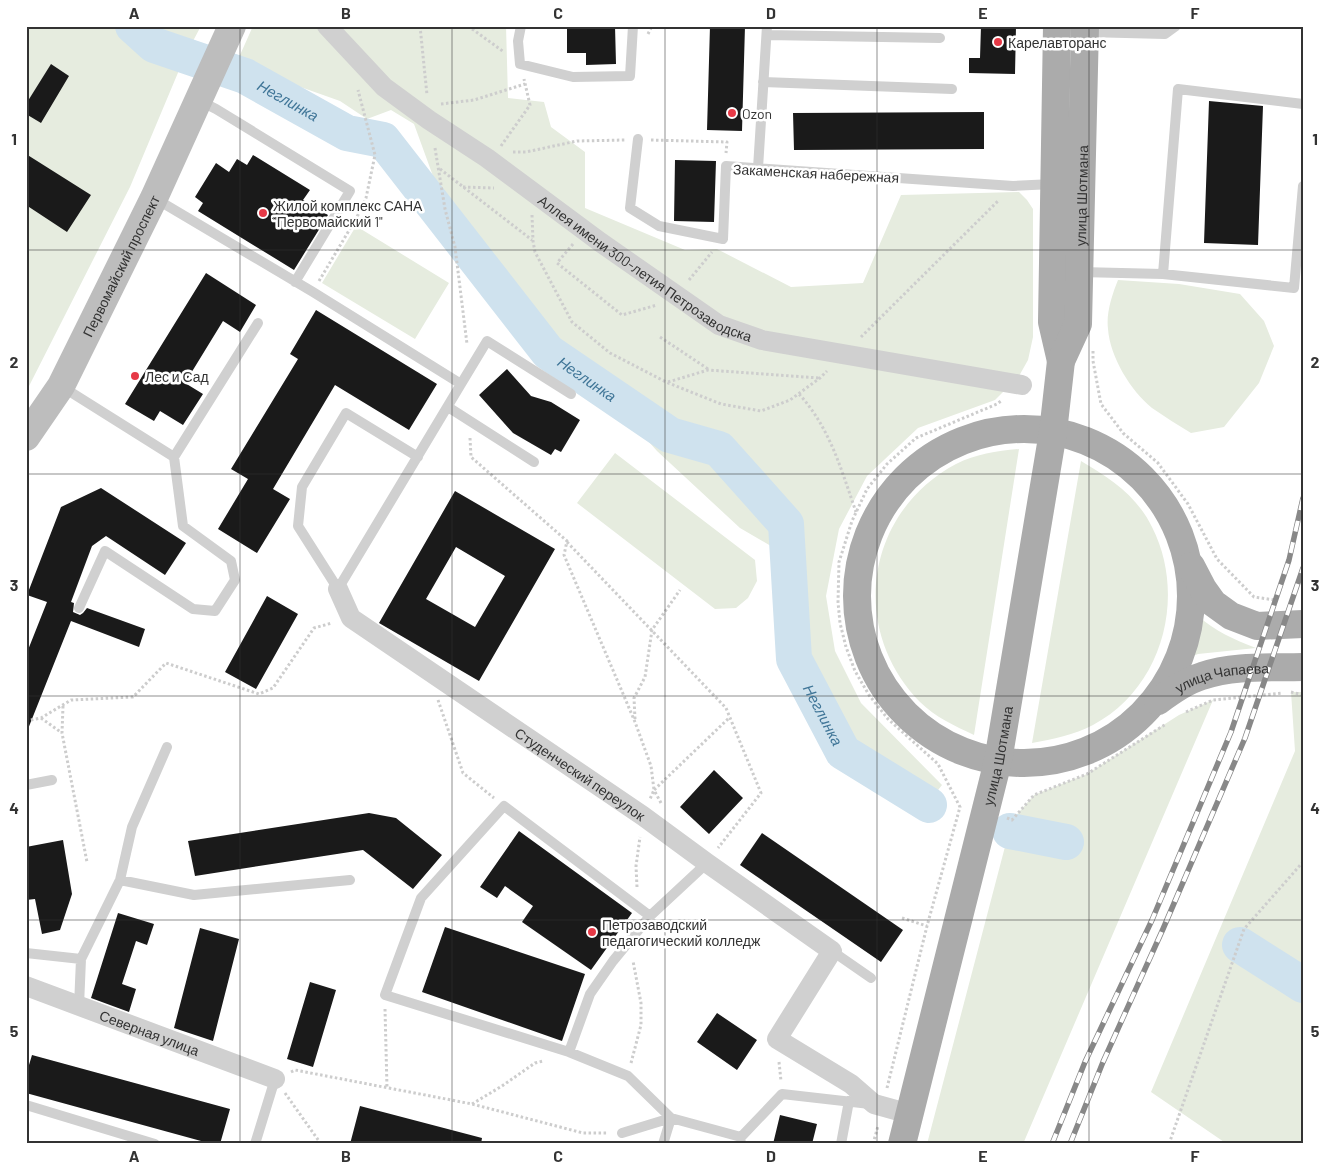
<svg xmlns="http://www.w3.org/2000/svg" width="1329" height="1170" font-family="Barlow,sans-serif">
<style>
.green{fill:#e6ecdf}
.water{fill:#cfe2ee}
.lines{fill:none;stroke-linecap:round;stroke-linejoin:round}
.river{stroke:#cfe2ee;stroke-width:36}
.building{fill:#1a1a1a;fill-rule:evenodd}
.path{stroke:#cdcdcd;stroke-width:3;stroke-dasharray:2.5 2.5;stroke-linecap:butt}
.lane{stroke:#d0d0d0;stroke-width:10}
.street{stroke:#d0d0d0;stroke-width:20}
.secondary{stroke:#bdbdbd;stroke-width:28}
.primary{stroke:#ababab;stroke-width:28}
.rail-casing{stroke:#888;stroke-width:5.5}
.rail{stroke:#fff;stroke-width:4;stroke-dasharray:11;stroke-linecap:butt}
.grid{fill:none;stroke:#333;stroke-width:1;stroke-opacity:0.55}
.poi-dot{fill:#e63946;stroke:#fff;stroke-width:2}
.labels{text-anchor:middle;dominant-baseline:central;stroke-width:5;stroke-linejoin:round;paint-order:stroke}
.poi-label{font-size:14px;fill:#333;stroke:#fff;text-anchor:start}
.street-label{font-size:14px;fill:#333;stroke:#fff}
.water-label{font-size:15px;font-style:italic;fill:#3f7597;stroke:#fff}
.neatline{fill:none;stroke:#333;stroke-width:2}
.grid-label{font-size:16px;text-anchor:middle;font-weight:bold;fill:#333}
</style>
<rect width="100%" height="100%" fill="#fff"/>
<path class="green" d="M26 26H201L185 56 130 187 26 392Z
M253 26H506L508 98 544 102 551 127 585 152V208L685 250 717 249 791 287 863 283 901 195 1019 192 1027 200 1033 209V337L1028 360 1019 376 995 400 918 428 867 476 839 529 826 596 835 651 861 703 942 785 931 799 851 750 815 684 776 549 740 528 657 451 617 406 576 379 541 349 499 304 503 273 445 209 414 124 391 110 367 119 340 101 236 64Z
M356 226 449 283 415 339 322 283Z
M1118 280 1179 284 1240 294 1264 321 1274 346 1259 383 1224 427 1191 433C1178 425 1165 417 1152 408 1131 391 1110 357 1108 329 1106 313 1112 295 1118 280Z
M1019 449 974 735C955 726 935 717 920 702 848 628 866 512 956 464 976 454 997 451 1019 449Z
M615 453 755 560 757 581 748 598 736 608 715 609 577 503Z
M1081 461C1110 478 1137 496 1152 527 1187 596 1163 688 1093 725 1074 735 1053 739 1032 743Z
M1197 615C1216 632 1233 639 1256 648L1198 654 1185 659 1193 647Z
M1291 692H1303V1144H1227L1151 1092 1295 751Z
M1213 700 1023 1144H927L1012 820 1034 795 1087 774 1179 715Z"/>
<path class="water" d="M121 26H151L165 36 192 44 182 65 151 53Z"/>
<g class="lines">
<g class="river">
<path id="s1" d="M133 26 154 45 245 76 347 133 383 140 548 352 670 435 719 449 786 524 794 659 843 752 929 805"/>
<path d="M1010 831 1066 842"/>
<path d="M1240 945 1303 985"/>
</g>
</g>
<path class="building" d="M567 26H615L616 64 586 65V53H567Z
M710 26H745L742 131 707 130Z
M981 26H1016L1015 74 969 73V58H980Z
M51 64 69 76 41 123 26 114V104Z
M1209 101 1263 106 1258 245 1204 243Z
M984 112V149L794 150 793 113Z
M26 154 91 195 67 232 26 205Z
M253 155 310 190 303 200 328 215 294 270 198 211 203 203 195 197 216 163 229 172 237 159 247 165Z
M675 160 716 161 714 222 674 221Z
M206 273 256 305 240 332 223 321 185 383 203 394 183 425 160 411 154 421 125 404Z
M316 310 437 384 409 430 335 385 273 489 290 499 257 553 218 529 248 479 231 469 298 359 290 354Z
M507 369 531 396 551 402 580 420 561 452 555 449 551 455 513 433 479 395Z
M101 488 186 543 165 575 106 536 92 546 71 602 74 603 73 612 80 615 83 613 87 608 145 629 139 647 71 621 26 734V655L47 602 27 595 61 507Z
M455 491 555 549 479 681 379 623ZM456 547 505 576 475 627 426 599Z
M267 596 298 614 256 689 225 672Z
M714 770 743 798 709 834 680 807Z
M369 813 396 818 442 855 413 889 363 850 195 876 188 841Z
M519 831 632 913 591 970 522 922 533 906 505 886 497 898 480 887Z
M762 833 903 930 881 962 740 865Z
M63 840 72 894 60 930 42 934 35 899 26 900V847Z
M118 913 154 924 147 945 136 941 122 984 136 989 129 1012 91 998Z
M445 927 585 974 562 1041 422 992Z
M200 928 239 939 213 1041 174 1028Z
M310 982 336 990 313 1067 287 1059Z
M717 1013 757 1040 737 1070 697 1042Z
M32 1055 230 1109 220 1144H212L26 1093V1075Z
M360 1106 482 1138 481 1144H350Z
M780 1115 817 1124 812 1144H773Z"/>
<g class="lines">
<path class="path" d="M420 26 427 95
M468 26 504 52
M648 34 652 26
M441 104 474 100 525 84
M651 140 727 142 726 153
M501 146 530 105 524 79
M435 148 445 209 455 247 467 344
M513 152H526L577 141 625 140
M440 169 532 240
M463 187 494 188
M532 215 533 241 535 252 572 322 610 353 666 382 721 404 761 411 790 400 820 378 827 371
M573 244 557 263 622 315 657 305
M689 280 712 252
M319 281 357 217 366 198 375 155 358 90
M660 337 708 369
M861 337 999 200
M1093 351V361L1101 404 1123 433 1158 463 1188 504 1217 559 1254 597 1275 600
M668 382 708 370 819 378
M799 394C830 428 841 469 856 512
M470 438 471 457 567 541 564 555 635 722 651 766 654 790 650 799
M567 542 726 708 761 793 718 848
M1291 692 1303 695
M438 700 463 773 494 798
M63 706 62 733 87 862
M1186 712 1213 700 1282 693
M41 718 62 733
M635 719 634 698 645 677 652 630 680 590
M26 721 41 718 71 700 133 697 166 663 259 694 273 688 314 628 332 623
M661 803 654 790 730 717
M1007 818 1012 820 1034 795 1087 774 1166 724
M637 887 636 866 640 837
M902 918 927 926
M385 1009 387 1088
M779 1062 781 1081
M631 1063 641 1025V1003L633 961
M291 1072 295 1070 472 1104 583 1133H608
M887 1088 927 926 960 807 938 764 888 719 869 695 855 671 846 647 840 623 838 602 839 562 852 521 867 489 887 464 916 438 997 404 1001 401
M285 1093 321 1144
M472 1104 502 1086 535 1063 543 1061
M873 1144 878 1126
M1169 1144 1244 929 1303 862"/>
<path class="lane" d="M521 26 518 41 520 64 573 77 630 76 633 26
M1086 32 1165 34 1176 26
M767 35 940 38
M763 82 952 89
M200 101 216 109 350 191 295 282
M638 139 630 208 659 226 723 239 726 166 1013 186 1053 184
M758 168 767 26
M156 199 313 292 461 384 338 589 298 526 302 487 346 413 418 457
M1080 272 1163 274 1294 288 1303 186
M1163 274 1178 89 1303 104
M461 384 487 341 571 394
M61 386 174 457 183 526 231 561 235 580 215 611 193 609 105 551 79 608
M448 407 534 462
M174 457 258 323
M26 785 52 780
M120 880 194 895 350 880
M650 916 504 806 421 898 385 995 569 1052 628 1076 671 1118 663 1144
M832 951 871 978
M26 953 81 959
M79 1006 81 959 120 880 132 827 167 747
M569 1052 590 994 613 961 650 916 707 863
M26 1105 155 1144
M622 1133 671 1118 741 1137
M255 1144 275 1079
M740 1144 741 1137 782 1094 870 1104
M841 1144 849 1101"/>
<g class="street">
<path id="s2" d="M327 26 384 87 429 120 487 158 600 242 719 325 762 340 1022 385"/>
<path id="s3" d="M338 589 351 618 643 816 707 863 832 951 777 1039 851 1084 874 1104 910 1114"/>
<path id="s4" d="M26 986 275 1079"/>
</g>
<path class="secondary" id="s5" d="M26 437 61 386 154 198 232 26"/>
<g class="primary">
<path d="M1057 26 1052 322 1061 361"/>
<circle cx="1024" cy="596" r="167"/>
<path d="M1191 566 1203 589 1213 603 1231 616 1257 626 1303 624"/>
<path id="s6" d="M1158 701C1172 691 1186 681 1202 676 1234 665 1270 668 1303 667"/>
<path id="s7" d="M902 1144 998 761 1053 432 1061 361 1078 324 1085 26"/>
</g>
<g class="rail-casing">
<path id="rail" d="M1052 1144 1085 1062 1152 920 1231 732 1289 560 1303 498
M1070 1144 1103 1062 1163 929 1245 738 1303 568"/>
</g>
<use href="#rail" class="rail"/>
</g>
<path class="grid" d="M240 26V1144M452 26V1144M665 26V1144M877 26V1144M1089 26V1144M26 250H1303M26 474H1303M26 696H1303M26 920H1303"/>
<g class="poi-dot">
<circle cx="998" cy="42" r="5"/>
<circle cx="732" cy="113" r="5"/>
<circle cx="263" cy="213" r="5"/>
<circle cx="135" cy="376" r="5"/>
<circle cx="592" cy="932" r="5"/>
</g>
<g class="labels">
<g class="poi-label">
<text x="1008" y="42">Карелавторанс</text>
<text x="742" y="113">Ozon</text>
<text x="273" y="205">Жилой комплекс САНА<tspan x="273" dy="16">"Первомайский 1"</tspan></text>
<text x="145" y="376">Лес и Сад</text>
<text x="602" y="924">Петрозаводский<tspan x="602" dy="16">педагогический колледж</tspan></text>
</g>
<g class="street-label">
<text transform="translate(816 173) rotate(3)">Закаменская набережная</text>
<text stroke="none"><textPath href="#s7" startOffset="969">улица Шотмана</textPath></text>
<text stroke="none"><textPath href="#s5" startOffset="196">Первомайский проспект</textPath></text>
<text stroke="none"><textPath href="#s2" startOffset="402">Аллея имени 300-летия Петрозаводска</textPath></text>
<text stroke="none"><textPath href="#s6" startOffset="70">улица Чапаева</textPath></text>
<text stroke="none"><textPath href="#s7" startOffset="400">улица Шотмана</textPath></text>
<text stroke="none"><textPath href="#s3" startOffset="309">Студенческий переулок</textPath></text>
<text stroke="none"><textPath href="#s4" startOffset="132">Северная улица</textPath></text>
</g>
<g class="water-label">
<text stroke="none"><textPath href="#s1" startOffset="174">Неглинка</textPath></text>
<text stroke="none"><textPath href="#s1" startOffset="594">Неглинка</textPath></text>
<text stroke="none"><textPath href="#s1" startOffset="1044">Неглинка</textPath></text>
</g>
</g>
<rect width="1329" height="1170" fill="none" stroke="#ffffff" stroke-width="55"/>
<rect x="28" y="28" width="1274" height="1114" class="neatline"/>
<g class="grid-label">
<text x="134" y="19">A</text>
<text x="346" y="19">B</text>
<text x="558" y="19">C</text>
<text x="771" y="19">D</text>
<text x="983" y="19">E</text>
<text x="1195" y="19">F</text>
<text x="14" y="145">1</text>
<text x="1315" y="145">1</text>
<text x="14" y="368">2</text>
<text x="1315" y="368">2</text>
<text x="14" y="591">3</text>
<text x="1315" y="591">3</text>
<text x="14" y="814">4</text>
<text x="1315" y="814">4</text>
<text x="14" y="1037">5</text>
<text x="1315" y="1037">5</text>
<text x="134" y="1162">A</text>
<text x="346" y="1162">B</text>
<text x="558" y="1162">C</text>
<text x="771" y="1162">D</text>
<text x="983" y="1162">E</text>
<text x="1195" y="1162">F</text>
</g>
</svg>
